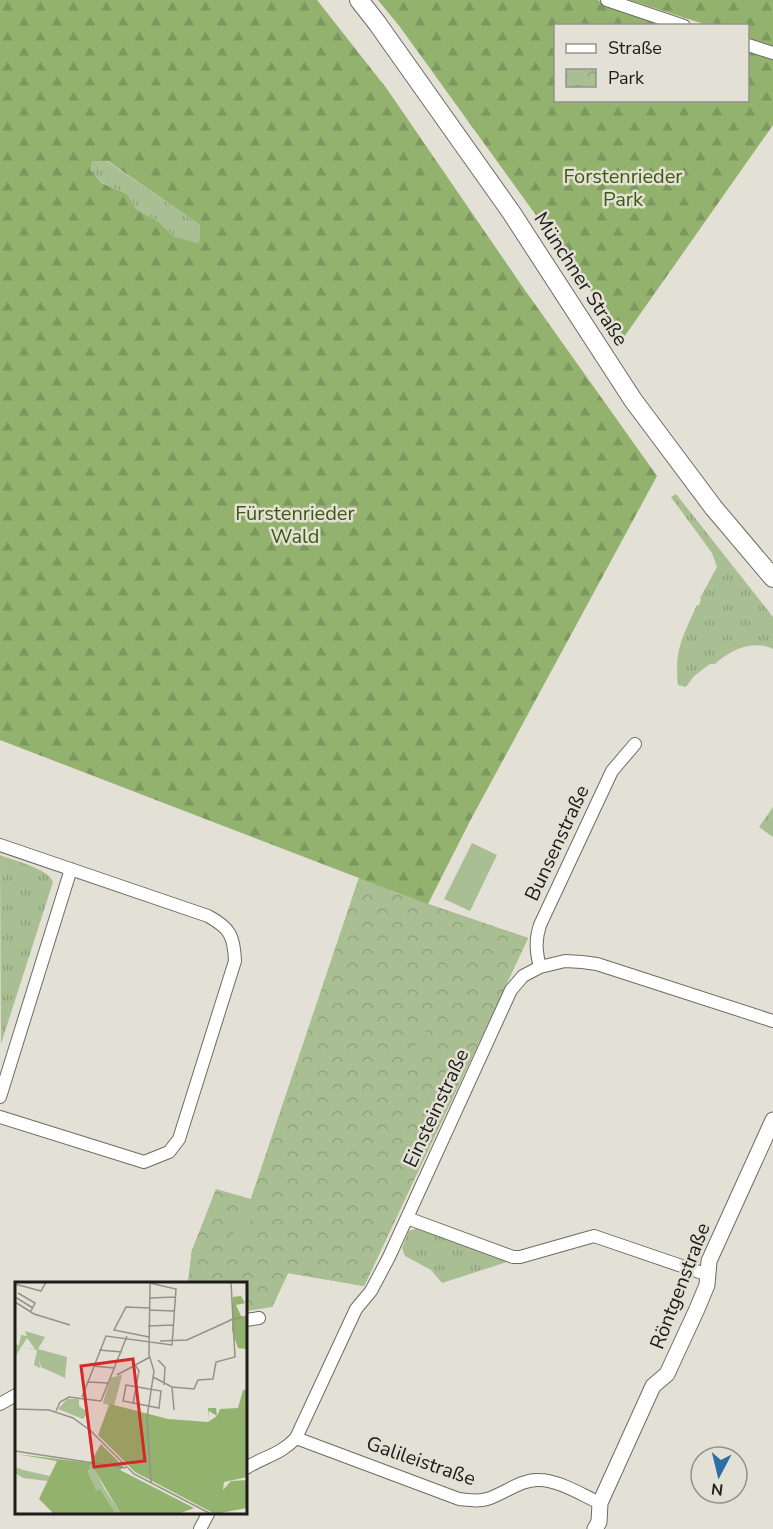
<svg xmlns="http://www.w3.org/2000/svg" width="773" height="1529" font-family="'Nunito Sans',sans-serif">
<style>
.grass{fill:url(#grass-tufts)}
.forest{fill:url(#forest-firs);fill-rule:evenodd}
.park{fill:url(#park-crowns)}
.pitch{fill:#a9be92}
.lines{fill:none;stroke-linecap:round;stroke-linejoin:round}
.minor-casing{stroke:#6e6c62;stroke-width:14}
.tertiary-casing{stroke:#6e6c62;stroke-width:17}
.secondary-casing{stroke:#6e6c62;stroke-width:20}
.minor{stroke:#fff;stroke-width:12}
.tertiary{stroke:#fff;stroke-width:15}
.secondary{stroke:#fff;stroke-width:18}
.labels{text-anchor:middle;dominant-baseline:central;stroke-width:5;stroke-linejoin:round;paint-order:stroke}
.park-label{font-size:20px;fill:#3d5a0f;stroke:#e3e0d5}
.street-label{font-size:20px;fill:#1d1c18;stroke:#e3e0d5}
.inset-road{fill:none;stroke:#949289;stroke-width:1.5}
.view{fill:#d62828;fill-opacity:0.15;stroke:#d62828;stroke-width:3}
.inset-edge{fill:none;stroke:#1d1c18;stroke-width:3}
</style>
<defs>
<pattern id="grass-tufts" width="24" height="20" patternUnits="userSpaceOnUse" patternTransform="scale(1.5)"><rect width="24" height="20" fill="#a9be92"/><path d="M3 7l-1-3M5 7V3M7 7l1-3M15 17l-1-3M17 17v-4M19 17l1-3" fill="none" stroke="#91a37d"/></pattern>
<pattern id="forest-firs" width="22" height="20" patternUnits="userSpaceOnUse" patternTransform="scale(1.5)"><rect width="22" height="20" fill="#92b26d"/><path d="M5 1l3.5 6h-7zM16 11l3.5 6h-7z" fill="#7d985e"/></pattern>
<pattern id="park-crowns" width="20" height="18" patternUnits="userSpaceOnUse" patternTransform="scale(1.5)"><rect width="20" height="18" fill="#a9be92"/><path d="M2 6a3 3 0 1 1 6 0M12 15a3 3 0 1 1 6 0" fill="none" stroke="#91a37d"/></pattern>
</defs>
<rect width="100%" height="100%" fill="#e3e0d5"/>
<path class="grass" d="M92 161H107L200 225 199 245 173 236 159 222 136 209 127 194 103 183 89 170Z
M676 494 773 617V649C752 639 730 650 715 664H710L694 676 686 687 678 685C674 650 683 636 697 605H699L701 599 700 598 717 567 712 553 671 497Z
M773 807V837L759 827Z
M0 855C14 861 48 868 53 882L1 1044Z
M417 1228 502 1258 507 1262 442 1283 431 1270 405 1256 402 1248 409 1231Z"/>
<path class="forest" d="M0 0H317L387 89 522 286 657 476 470 821 428 904 528 938 364 1286 288 1273 272 1307 258 1263 188 1283 192 1250 251 1199 359 878 0 740ZM92 161H108L200 225 199 244 173 236 159 222 136 209 127 194 102 183 90 170Z
M378 0H597L674 25 556 26V100H748V50L773 58V125L624 337 400 27Z
M629 0H773V47L748 39V26L707 25Z"/>
<path class="park" d="M359 878 428 904 528 938 364 1286 288 1273 272 1307 246 1311V1283H188L192 1250 216 1189 251 1199Z"/>
<path class="pitch" d="M472 843 497 855 470 911 444 899Z
M415 1027 426 1030 423 1043 430 1045 427 1057 413 1054 416 1042 412 1041Z
M247 1212 253 1216 233 1247 227 1243Z"/>
<g class="lines">
<g class="minor-casing">
<path id="minor" d="M607 0 684 26
M748 45 773 53
M0 845 208 916C230 928 234 936 235 961L179 1139 169 1152 144 1162 0 1117
M540 967C536 952 535 940 540 925L612 771 635 744
M0 1097 71 869
M407 1218 513 1257H520L594 1236 708 1275
M246 1320 259 1318
M0 1404 16 1395
M296 1438 459 1499C469 1500 478 1502 487 1499 504 1494 521 1479 539 1480 559 1480 582 1495 600 1503
M246 1468C265 1456 280 1455 296 1438L356 1309 371 1291 389 1257 511 990 523 976 540 967 565 961 582 962 597 964 773 1021
M200 1529 209 1512"/>
</g>
<g class="tertiary-casing">
<path id="tertiary" d="M595 1529 599 1522 600 1503 653 1386 667 1374 697 1309 707 1285 709 1261 773 1120"/>
</g>
<g class="secondary-casing">
<path id="secondary" d="M359 0 377 23 511 212 633 400 713 507 773 578"/>
</g>
<use href="#minor" class="minor"/>
<use href="#tertiary" class="tertiary"/>
<use href="#secondary" class="secondary"/>
</g>
<g class="labels">
<g class="park-label">
<text x="623" y="176">Forstenrieder<tspan x="623" dy="23">Park</tspan></text>
<text x="295" y="513">Fürstenrieder<tspan x="295" dy="23">Wald</tspan></text>
</g>
<g class="street-label">
<text transform="translate(581 279) rotate(57)">Münchner Straße</text>
<text transform="translate(557 843) rotate(-65)">Bunsenstraße</text>
<text transform="translate(436 1108) rotate(-65)">Einsteinstraße</text>
<text transform="translate(680 1286) rotate(-69)">Röntgenstraße</text>
<text transform="translate(421 1461) rotate(19)">Galileistraße</text>
</g>
</g>
<g transform="translate(15 1282)">
<rect width="232" height="232" fill="#e3e0d5"/>
<path d="M10 49 30 55 23 67 52 75 50 96 26 85 24 77 25 86 19 83 22 68 6 65 20 67 12 56 0 75V62L4 63 6 53 12 54ZM52 117H64V124L73 130 68 137 43 127ZM76 181 89 206 106 232H101L85 207 81 210 73 188ZM0 185 8 188 35 194 33 199 8 196 0 191Z" fill="#a9be92"/>
<path d="M226 14 230 21 221 23 227 36 232 35V67L223 66 217 49 218 15ZM107 93 99 123 153 137 193 140 202 134 194 129V136L193 126H201L202 134 205 127 223 126 228 108 232 107V195L209 200 208 208 216 199 232 198V226L200 232 120 190 83 153 94 123 88 121 96 96ZM86 162 109 185 105 188 179 226 163 232H106L76 182 73 189 81 209 85 207 101 232H39L24 217 42 179 1 172 75 181Z" fill="#92b26d"/>
<path d="M107 93 99 123 88 121 96 96Z" fill="#a9be92"/>
<path class="inset-road" d="M0 2 26 9 31 0M135 2 134 73 139 89 132 136 136 201M3 11 20 21 16 29M0 15 18 26M135 16 160 15M0 20 19 32 55 43M134 28 159 29M215 38 233 34M133 44 158 43M134 55 99 48 111 25 134 26M145 59 172 58 216 38M84 68 107 70M143 78 150 85 149 103M78 84 99 86M102 93 135 75M138 95 157 105 179 107 183 98 198 97 201 80 220 75 216 0M73 100 93 101M111 103 146 109 144 126 108 119ZM157 105 159 128M67 115 91 54 157 63 161 7 135 1M86 119 112 54M118 122 124 89 121 84M0 127 34 128 58 136 76 149 119 192 196 232M41 129 45 120 54 115 86 119M0 169 111 186"/>
<path class="view" d="M118 77 130 179 79 185 66 84Z"/>
<rect width="232" height="232" class="inset-edge"/>
</g>
<rect x="554" y="24" width="195" height="78" fill="#e3e0d5" stroke="#949289" stroke-width="1.5"/>
<rect x="566" y="44" width="30" height="9" fill="#ffffff" stroke="#949289" stroke-width="1.5"/>
<text x="608" y="54" font-size="18" fill="#1d1c18">Straße</text>
<rect x="566" y="69" width="30" height="18" fill="url(#park-crowns)" stroke="#949289" stroke-width="1.5"/>
<text x="608" y="84" font-size="18" fill="#1d1c18">Park</text>
<g transform="translate(719 1475) rotate(187)"><circle r="28" fill="#e3e0d5" stroke="#949289" stroke-width="1.5"/>
<path d="M0-4.5L10 22L0 15L-10 22Z" fill="#2c6fa4"/>
<text y="-9" font-size="16" font-weight="bold" text-anchor="middle" fill="#1d1c18">N</text>
</g>
</svg>
